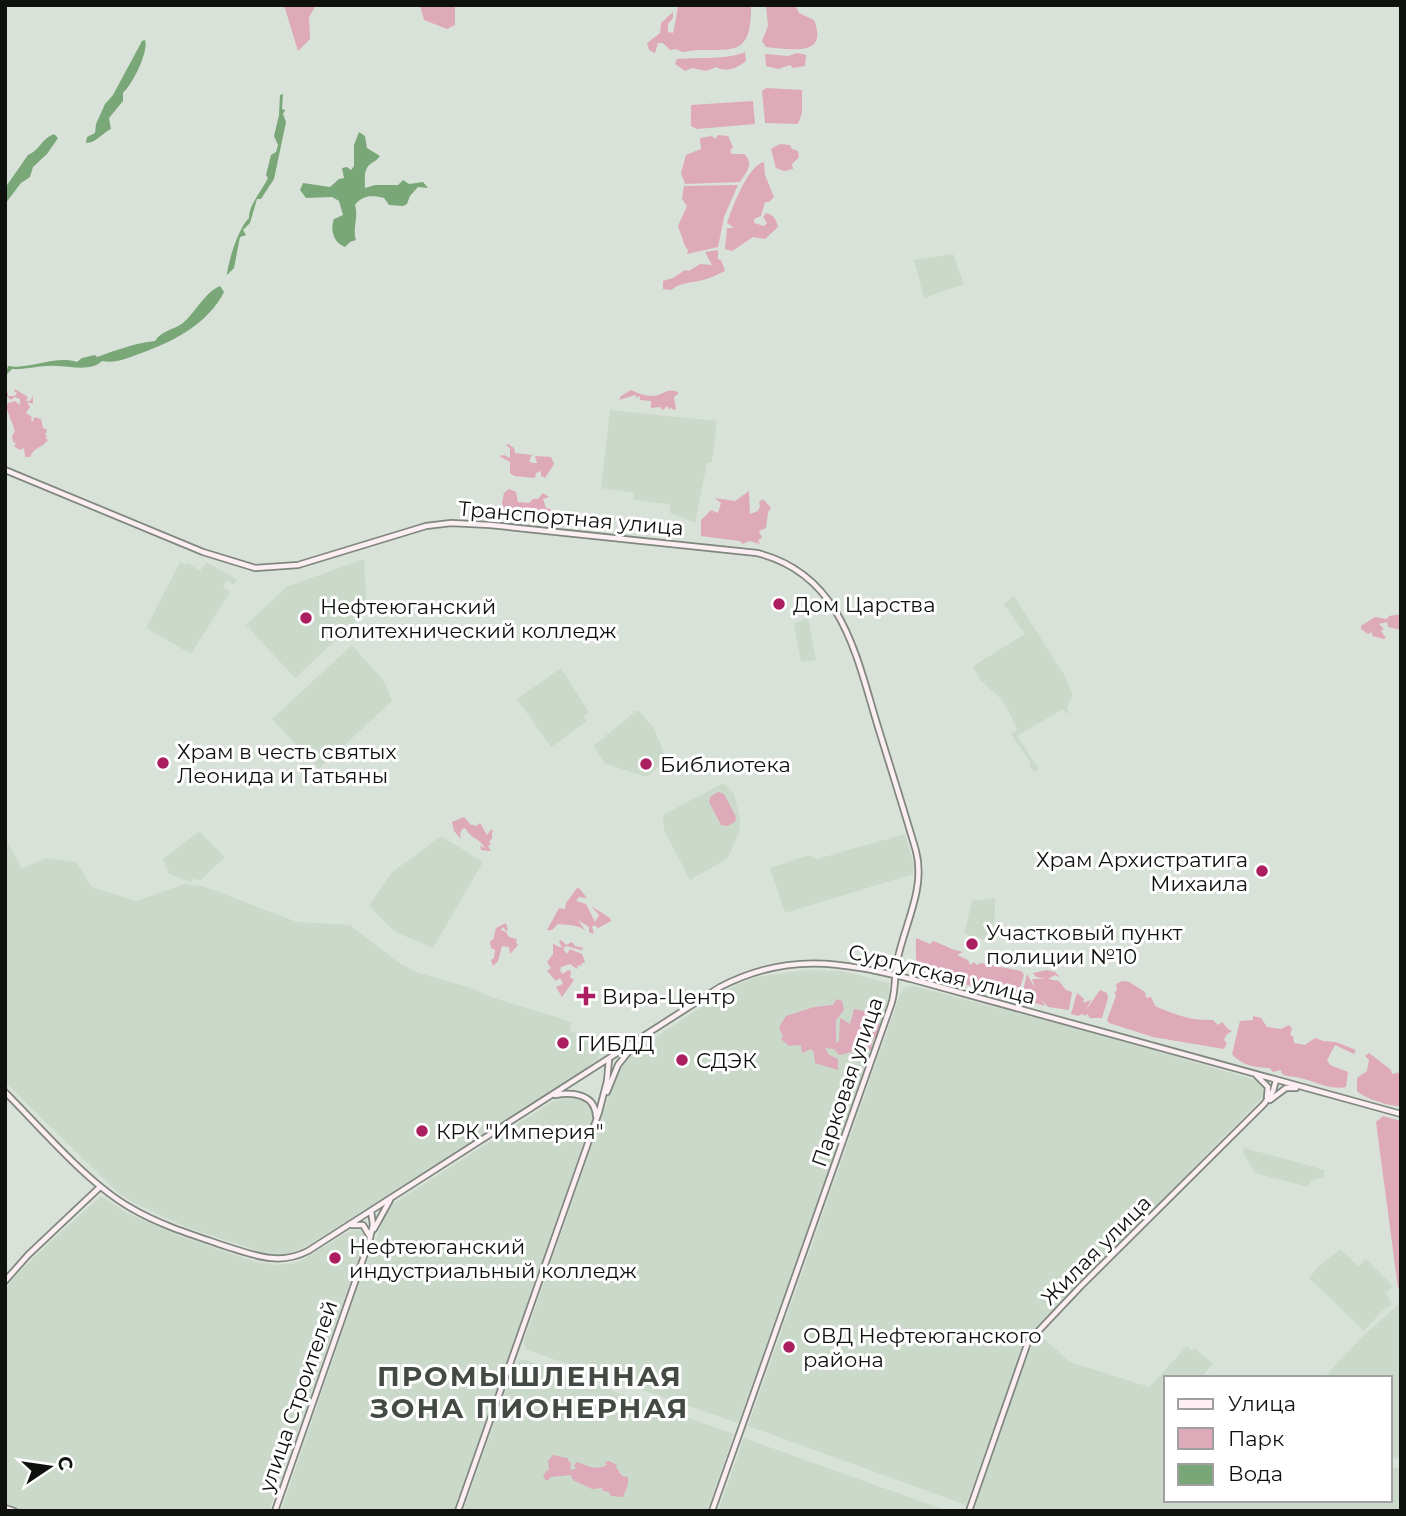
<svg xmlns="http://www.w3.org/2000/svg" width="1406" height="1516" font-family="Montserrat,sans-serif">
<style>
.built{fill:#cbd9ca}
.green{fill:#dea9b9}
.water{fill:#7aa778}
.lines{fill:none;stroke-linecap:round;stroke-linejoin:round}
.secondary-casing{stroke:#80877f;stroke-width:8}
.secondary{stroke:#fdeef3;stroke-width:4.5}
.poi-dot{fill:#ab1f60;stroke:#fff;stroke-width:2.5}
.labels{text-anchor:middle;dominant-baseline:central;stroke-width:6;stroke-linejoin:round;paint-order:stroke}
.street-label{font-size:21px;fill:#0e110e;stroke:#fff}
.poi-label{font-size:21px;fill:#0e110e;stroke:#fff;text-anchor:start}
.district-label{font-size:28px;font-weight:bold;letter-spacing:2px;fill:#434a43;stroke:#fff}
</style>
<rect width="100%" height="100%" fill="#d9e2d9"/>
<path class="built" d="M953 254 964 284 924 298 914 260Z
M610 410 717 421 712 462 707 463 695 523 670 513V504L633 500 634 493 601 488Z
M364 559 367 611 295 678 246 625 286 587Z
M180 562 186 565 187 563 200 571 206 562 237 579 234 585 226 581 223 587 230 592 191 654 146 628Z
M1014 596 1065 676 1073 695 1067 707 1069 712 1066 714 1063 709 1017 736 1039 769 1034 772 1029 765 1031 763 1011 734 1017 730 1011 716 1002 700 980 680 973 666 1025 634 1004 604Z
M808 617 816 660 801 662 794 624Z
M352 645 384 681 392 701 319 769 272 719Z
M561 668 589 712 584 716 587 721 551 747 517 699Z
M636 711H639L654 728 664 753 661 764 647 777 606 764 593 746Z
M723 783 734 794 740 819 739 833 727 859 690 880 664 830 663 815Z
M199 831 225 857 200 881 194 878 191 882 169 874 163 859Z
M905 834 914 865 913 874 785 913 770 868 809 855 817 859Z
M441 836 483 862 433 948 395 932 369 906 392 872Z
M5 838 22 868 47 858 76 862 92 887 136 901 185 884 203 886 297 922 350 925 399 963 416 972 474 989 491 997 572 1022 570 1031 591 1038H604L603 1049 597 1059 584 1070 307 1246 291 1253 277 1255 258 1251 186 1227 134 1203 116 1191 5 1082Z
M995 898V919L989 941 964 934 972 901Z
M805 970 842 971 889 983 890 1000 738 1423 527 1350 523 1343 619 1067 629 1054 734 986 756 977Z
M913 986 1101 1035 1259 1081 1265 1090 1264 1096 1026 1338 966 1505 748 1426 901 992 904 988Z
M572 1096 590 1104 594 1113 454 1511H281L358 1287 386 1213 394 1203 560 1097Z
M1244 1148 1325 1170 1323 1177 1310 1181 1308 1187 1255 1173 1243 1153Z
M101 1196 127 1213 183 1237 256 1262 277 1265 293 1263 304 1259 348 1232 361 1230 364 1233 365 1240 269 1511H24L5 1504V1289L18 1273 51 1241Z
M1340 1249 1358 1266 1366 1259 1393 1286 1386 1293 1392 1304 1382 1311 1364 1331 1309 1278 1319 1266Z
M1401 1302V1456L1390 1460V1378H1323L1362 1337Z
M1039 1334 1070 1362 1149 1387 1187 1346 1192 1351 1195 1348 1213 1364 1201 1378H1166V1500H1390V1466L1401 1469V1511H973L1028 1352Z
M523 1359 734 1434 707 1511H463L515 1364Z
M744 1438 948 1511H718Z"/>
<path class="green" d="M284 5H316L309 17 310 39 298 51Z
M420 5H455V25L447 29 424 20Z
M678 5H751C752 66 725 44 682 52L676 49 670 50 663 43H658L655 53 649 50 647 43 660 33 661 23 673 12V18L668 24V32L673 33C675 23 677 14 678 5Z
M766 5H795L799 13 814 20C829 58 789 49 766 47L762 41 768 26Z
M745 52 746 61C737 68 727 73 716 67L706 71 692 68 685 71 675 64 677 59C698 57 727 60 745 52Z
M797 53 806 55 805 66 793 68 790 65 778 69 766 66 765 54 788 56Z
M766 88 802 90V113L798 124 765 123 762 91Z
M753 101 755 124 697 129 691 126V105Z
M718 135 728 136 733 147 730 151 732 154H744C755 164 746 172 740 182L685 184 681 173 686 155 701 149 700 138 712 136 715 139Z
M780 144 790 145 792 149 798 151 799 157 792 164 793 169 784 171 776 168 771 149Z
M764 162 765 175 774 197 769 202H765L761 216 754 219V223L764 226 767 223 763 217 766 213C774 215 776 219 778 227L765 239 753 237 732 251 725 249 727 228H734L727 223C732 208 748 165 764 162Z
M738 185 724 217 718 247 687 254 688 250 685 246 678 226 687 206 682 199 684 186Z
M718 250V259L721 260 725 271C718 274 711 278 703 280 692 283 681 282 671 290L663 289V281L673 278 685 270 689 271 700 264 712 265 705 252Z
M15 389 28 397 26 401H30L33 396V404L27 402 30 407 26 413 32 417 31 420 33 422 34 417 41 419 43 428 47 430 45 435 48 436 45 437 48 440C42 448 34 447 30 457H25L24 448 20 450 14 446 16 443 13 442 12 436 15 431 5 404 15 401 20 405V399L15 397 11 400 6 395 8 392V396H15L17 393 14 391Z
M631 390C637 393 646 396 652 396 664 396 667 386 679 393L674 397 676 409 673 410 671 407 670 410 667 406 663 410 660 407 651 408V401L640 400V396L637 398 635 395 619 400 621 396Z
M508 444 514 448 515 453 532 455 529 461 532 463H537L535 456 551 457 554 464 545 478 541 476V471L536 473 535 478 514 476 510 473V462L499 456 504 455 510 458V448L506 445Z
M509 489 516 492 518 502 529 503 533 499H538L543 493 549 497 543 499 546 508 553 510C539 517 522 513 505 514L502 503 504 493Z
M749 491 750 514 758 511 760 506 759 502 763 499 771 508 768 512 766 528 759 531 762 538 758 540 760 544 749 541 743 544 740 541 701 536V520L711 510 718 513 721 503 715 498 735 501Z
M1401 614V630L1388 627 1387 622 1379 624 1384 629 1381 631 1386 638 1384 639 1372 636V632L1368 634 1361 629V626L1375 617 1387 619 1389 616Z
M718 792 724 794 736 817 735 822 727 826 721 825 709 802 710 797Z
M464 817 471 825H475V827L480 823 487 835 491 830H494L492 832V839L489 841 491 844 488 846 491 851 481 850 480 846 485 848C480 839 469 837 465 828L462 829 460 834 461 839 454 831 452 822Z
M578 887 587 898 579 897 576 901 586 904 595 922 599 915 591 906 610 918 611 921 598 928 594 925 592 927 594 934 589 932V927L578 920 585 930C577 925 570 925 558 924L552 930H547L559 908 565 909 566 903Z
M506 923 508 930 506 931 503 927 501 930 506 932 509 937 517 939 516 942 518 945 510 954 509 947 502 946 498 961 493 966 491 960 494 958 495 950 491 948 490 941 493 940 496 928Z
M916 938 930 944 933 941C945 945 951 950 963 952L957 955 968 960 970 965 974 962 977 965 981 963 1021 971 1024 975 1017 998 931 975 928 973 930 967 927 965 922 970C914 966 916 950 916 938Z
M561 940 566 945 572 942 575 946 584 948 581 950 566 946 563 949 567 954 570 949 582 954 585 962 581 964 582 966 578 965 577 969 570 964 561 967 560 971 563 974 568 970 571 971 570 977 574 980 562 997 556 987 563 984 560 978 556 981 547 971 551 968 547 962 553 954V944L562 948 559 941Z
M1047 970 1055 972 1060 977 1055 975 1048 979 1059 981 1066 990 1072 992 1069 1010 1048 1007 1042 1000 1045 1006 1021 999 1027 974 1035 988 1032 979H1045L1036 977 1033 973Z
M1122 981 1129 982 1145 992 1146 998 1151 997 1155 1006C1175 1015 1192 1021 1213 1020L1218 1025 1222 1022 1228 1029 1232 1031 1226 1035 1224 1040 1227 1043 1224 1049 1153 1037 1109 1023 1107 1020 1116 996 1114 992 1117 991 1116 984Z
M1100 990 1107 993 1108 998 1102 1018H1090L1087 1014 1085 1016 1082 1014 1078 1016 1071 1014 1077 993 1084 999 1083 1003 1091 1000 1086 1010Z
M837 999 842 1001 844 1010 836 1020V1043L839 1041 840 1018 850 1024 854 1009 865 1011 870 1023 874 1018H877C882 1025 881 1035 873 1039L871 1050H867L864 1046 867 1040 865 1037C854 1049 857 1052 839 1055L834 1049 825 1048 829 1055 838 1059V1070L815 1063 814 1052 811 1049 802 1053 801 1045 789 1046 781 1039 783 1037 779 1027 786 1016 814 1007 833 1005Z
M1253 1016 1261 1018 1267 1027 1281 1029 1289 1025 1292 1029 1290 1035 1293 1036 1294 1043 1305 1045 1315 1038 1323 1041 1336 1042 1356 1050 1354 1054 1335 1045 1327 1060 1330 1065 1348 1072 1346 1087C1326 1091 1310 1077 1287 1076L1282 1074 1281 1070 1273 1072 1270 1068C1257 1068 1240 1065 1232 1054L1240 1021 1253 1020Z
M1369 1053 1391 1070 1392 1074 1401 1072V1106C1392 1107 1363 1098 1357 1091V1078L1367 1071 1369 1060 1365 1056Z
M1383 1116 1401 1121V1291L1398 1288 1376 1122Z
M553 1455 567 1458 571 1464 570 1470 576 1469 574 1465 577 1462C589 1466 594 1471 607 1465L605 1462 609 1461 617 1465 616 1467 622 1476 628 1477V1484L623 1497 611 1496 609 1492 600 1490H603L602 1488 592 1489 573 1480 571 1475 551 1477 547 1481 543 1477 546 1471 549 1470 548 1461Z"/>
<path class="water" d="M145 40C149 52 132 85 123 93V101L109 118 111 129C102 133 96 143 86 143L87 137 95 133 96 124 105 104 113 95 142 41Z
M283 94 282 109 285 110 283 114 286 122 274 179 261 199H257L250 223 243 230 246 235 240 237 234 268 227 275C228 261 239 227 249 218 249 204 262 191 268 178L266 175 271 155 276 152 278 145 274 136 279 115 280 95Z
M359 132 365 136 367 148 380 156C378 159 375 161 372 163 363 168 365 179 365 188L375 185H398L403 180 409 184 423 182 428 188 418 187 410 196 407 204 403 206 389 205 384 198C373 195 362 195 355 205 359 217 352 229 356 240L350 242 345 247C333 243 330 229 334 219L343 215 339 201 332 197 306 198 300 190 303 183 330 187 339 179 344 178 342 168 347 167 351 170 354 166V145Z
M54 134 58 138 47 154 33 167 30 177 21 183 5 204V188L28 155C39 151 42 138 54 134Z
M220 286 224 292 222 296C201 331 164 345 128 358 119 361 111 363 102 361 91 372 70 366 56 366 41 365 26 370 12 369L5 376 8 366C30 370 55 355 77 362L82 358 95 355 97 357C116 350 136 343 155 341 162 330 174 330 183 323 195 313 205 292 220 286Z"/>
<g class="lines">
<g class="secondary-casing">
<path id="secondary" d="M5 470 203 552 255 568 298 565 426 526 451 523 490 525 757 553C842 574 856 655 878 727 891 769 904 810 916 851 926 889 904 925 897 962 894 977 896 991 891 1005L712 1511
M1257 1076 1268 1087 1267 1097
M5 1092C42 1129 87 1183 131 1208 160 1225 193 1235 225 1246 254 1255 279 1266 308 1251L720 987C788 952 840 962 911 979L1401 1114
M607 1092 618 1065 634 1045
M555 1095C573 1092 595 1094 596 1116
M1270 1100 1286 1088H1296
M352 1225H363L369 1235
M374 1229 390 1200
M5 1281 28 1255 100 1187
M5 1508 14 1511
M275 1511 369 1242 373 1225 371 1211
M458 1511 599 1112 607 1081 609 1059
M969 1511 1028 1342 1080 1287 1264 1104 1273 1091 1276 1080"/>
</g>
<use href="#secondary" class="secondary"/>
</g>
<g class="poi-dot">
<circle cx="779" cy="604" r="7"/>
<circle cx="306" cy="618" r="7"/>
<circle cx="163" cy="763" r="7"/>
<circle cx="646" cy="764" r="7"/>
<circle cx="1262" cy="871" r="7"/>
<circle cx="972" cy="944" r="7"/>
<path d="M582.5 985.5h7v7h7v7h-7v7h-7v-7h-7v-7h7z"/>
<circle cx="563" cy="1043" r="7"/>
<circle cx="682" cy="1060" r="7"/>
<circle cx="422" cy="1131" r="7"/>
<circle cx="335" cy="1258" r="7"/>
<circle cx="789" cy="1347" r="7"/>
</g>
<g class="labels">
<g class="street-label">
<text transform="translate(571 518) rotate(5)">Транспортная улица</text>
<text transform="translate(942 974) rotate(14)">Сургутская улица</text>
<text transform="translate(847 1082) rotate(-71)">Парковая улица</text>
<text transform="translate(1096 1250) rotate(-45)">Жилая улица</text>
<text transform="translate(298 1396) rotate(-71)">улица Строителей</text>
</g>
<g class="poi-label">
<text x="793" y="604">Дом Царства</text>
<text x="320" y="606">Нефтеюганский<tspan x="320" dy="24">политехнический колледж</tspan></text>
<text x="177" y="751">Храм в честь святых<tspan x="177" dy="24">Леонида и Татьяны</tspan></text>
<text x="660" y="764">Библиотека</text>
<text x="1248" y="859" text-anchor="end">Храм Архистратига<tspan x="1248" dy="24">Михаила</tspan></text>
<text x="986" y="932">Участковый пункт<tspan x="986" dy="24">полиции №10</tspan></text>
<text x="602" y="996">Вира-Центр</text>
<text x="577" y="1043">ГИБДД</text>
<text x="696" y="1060">СДЭК</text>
<text x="436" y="1131">КРК "Империя"</text>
<text x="349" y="1246">Нефтеюганский<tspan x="349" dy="24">индустриальный колледж</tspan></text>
<text x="803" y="1335">ОВД Нефтеюганского<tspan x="803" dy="24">района</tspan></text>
</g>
<g class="district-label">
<text x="530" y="1376">ПРОМЫШЛЕННАЯ<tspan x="530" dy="32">ЗОНА ПИОНЕРНАЯ</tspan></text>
</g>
</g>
<rect width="1406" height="1516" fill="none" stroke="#0e110e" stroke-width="14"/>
<rect x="1164" y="1376" width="228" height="126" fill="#ffffff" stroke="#9fa09f" stroke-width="2"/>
<rect x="1178" y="1399" width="35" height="10" fill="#fdeef3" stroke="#9fa09f" stroke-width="2"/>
<text x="1228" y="1411" font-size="21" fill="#0e110e">Улица</text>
<rect x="1178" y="1428" width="35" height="21" fill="#dea9b9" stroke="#9fa09f" stroke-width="2"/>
<text x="1228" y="1446" font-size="21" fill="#0e110e">Парк</text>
<rect x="1178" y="1464" width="35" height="21" fill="#7aa778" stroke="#9fa09f" stroke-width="2"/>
<text x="1228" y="1481" font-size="21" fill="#0e110e">Вода</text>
<g transform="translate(49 1467) rotate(77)" stroke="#ffffff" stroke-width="5" paint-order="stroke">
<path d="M0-5L12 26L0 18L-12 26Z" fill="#0e110e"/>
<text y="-10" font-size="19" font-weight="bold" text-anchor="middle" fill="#0e110e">С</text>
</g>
</svg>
